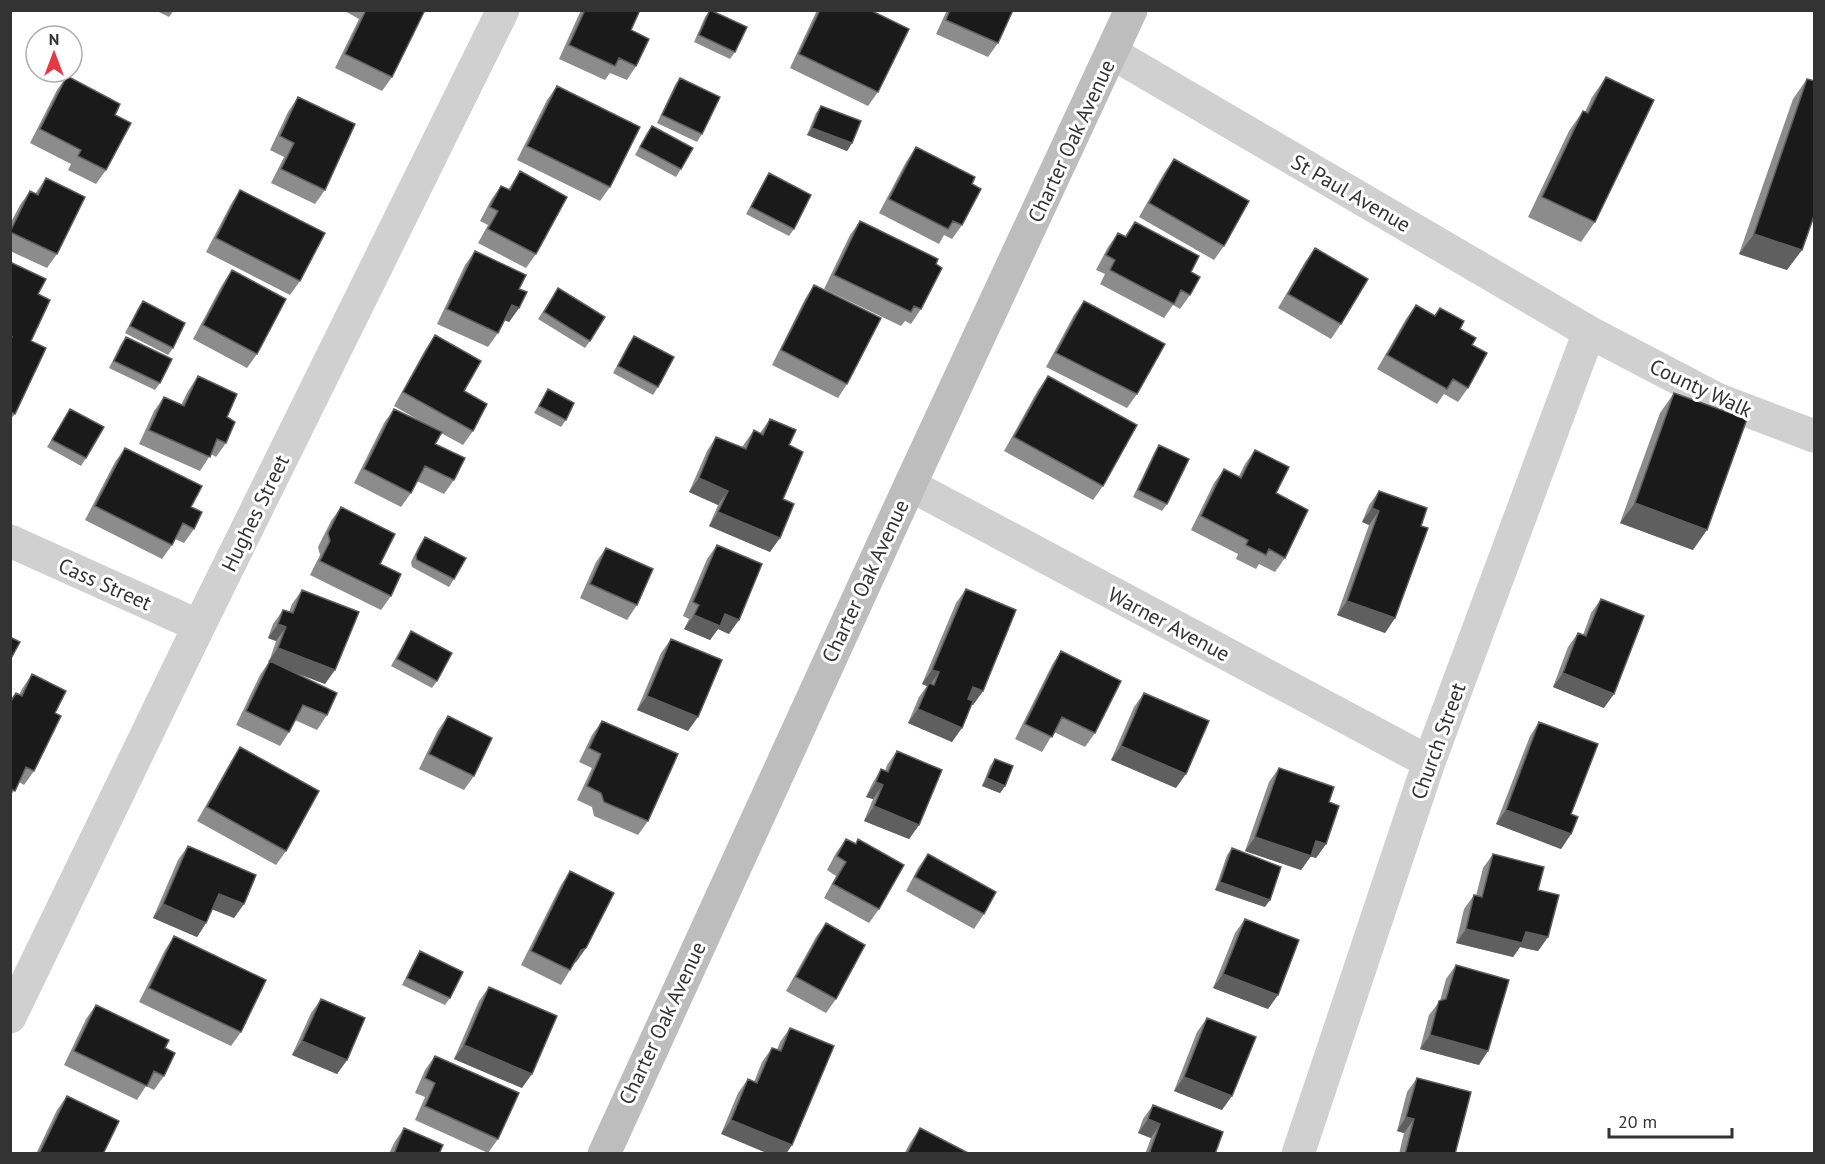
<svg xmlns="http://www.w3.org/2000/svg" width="1825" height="1164" font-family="'PT Sans',sans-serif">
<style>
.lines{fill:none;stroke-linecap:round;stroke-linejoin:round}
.street{stroke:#d0d0d0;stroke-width:33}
.secondary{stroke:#bdbdbd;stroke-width:33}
.wall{fill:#8c8c8c}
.shaded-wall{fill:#5f5f5f}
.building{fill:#1a1a1a;stroke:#5f5f5f;stroke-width:1.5}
.labels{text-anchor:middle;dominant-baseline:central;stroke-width:6;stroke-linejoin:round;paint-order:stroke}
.street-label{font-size:21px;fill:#333;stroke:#fff}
</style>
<rect width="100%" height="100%" fill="#fff"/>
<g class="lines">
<path class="street" d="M1112 53 1589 332 1719 400 1814 436
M910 485 1429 762
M10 541 199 626
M10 1017 199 626 503 10
M1298 1154 1429 762 1589 332"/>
<path class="secondary" d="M604 1154 910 485 1131 10"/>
</g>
<path class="wall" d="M155 10H174L169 17Z
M343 10H425L392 77 382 91 335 68 359 19Z
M581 10H640L631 30 636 66 627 80 610 73 605 80 559 59Z
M710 10 735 52 730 59 694 42 705 17Z
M817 10H870L878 92 868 106 790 68Z
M947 10H1013L998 43 988 57 936 34Z
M67 76 115 115 106 170 96 184 68 170 71 164 30 143 57 90Z
M1606 77 1595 222 1581 242 1528 217 1569 131 1583 111 1585 112 1592 97Z
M680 78 702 134 697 142 657 123 675 85Z
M1807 79 1787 270 1739 254 1793 99Z
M557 86 610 187 600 201 517 160 547 100Z
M298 97 325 190 315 204 271 183 284 157 270 150 288 112Z
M821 106 852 143 847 151 807 135 816 113Z
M652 126 681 169 676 177 635 155 647 133Z
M916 147 962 225 952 239 944 235 939 244 879 213 906 162Z
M1174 159 1224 246 1214 260 1139 217 1164 173Z
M520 171 536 254 526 268 478 243 488 225 480 221 491 200 501 186 508 190Z
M769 173 794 229 789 236 746 214 764 181Z
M46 178 57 254 47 268 10 251V224L20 205 30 191 35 194Z
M240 190 300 281 290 295 206 252 231 204Z
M860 221 936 264 921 309 911 324 905 321 901 326 824 289 850 235Z
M1135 222 1191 272 1190 295 1180 309 1173 305 1164 318 1100 284 1105 274 1096 270 1108 247 1118 233 1125 236Z
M1315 248 1341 324 1331 339 1278 308 1305 262Z
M475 251 519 289V308L509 322 505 320 498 333 488 347 437 324 465 265Z
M10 262 38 294 31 341 15 414 10 420Z
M232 270 257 354 247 368 193 339 222 285Z
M814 285 847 384 838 398 772 365 805 299Z
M558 288 590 341 585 348 538 319Z
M143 301 173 348 168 355 125 333 138 308Z
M1084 301 1137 394 1127 408 1046 367 1074 315Z
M1416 305 1434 316 1440 308 1472 345 1468 388 1458 402 1444 394 1437 404 1377 369 1406 319Z
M435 335 464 391 473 431 463 445 441 433 435 444 454 480 444 494 417 481 411 493 401 507 354 483 384 423 394 409 420 421 394 406 425 350Z
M634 336 658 387 653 395 613 373 629 343Z
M126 337 160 383 155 390 109 368 121 344Z
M198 376 227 417 226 443 216 457 211 454 200 471 139 444 154 411 164 397 181 405 188 391Z
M1048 376 1103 486 1093 500 1004 451 1038 390Z
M548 389 566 420 561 427 534 413Z
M1674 393 1693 550 1620 523 1660 413Z
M70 409 86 458 81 466 47 447Z
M770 419 789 445 783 499 770 552 709 526 718 505 689 492 707 451 716 437 742 447 754 430 760 433Z
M1159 445 1167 504 1162 511 1133 497 1154 453Z
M125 448 191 507 194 529 184 543 175 539 172 545 162 559 85 520 115 462Z
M1255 450 1276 493 1285 558 1275 572 1259 564 1256 569 1236 559 1238 554 1191 530 1214 483 1224 469 1239 476 1245 464Z
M1379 491 1421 526 1395 618 1385 633 1337 615 1369 525 1362 522 1369 505Z
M341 507 391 596 381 610 310 575 320 555 318 547 331 521Z
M425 537 454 579 449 587 412 567 411 562 420 544Z
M717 545 729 634 718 629 710 640 684 629 689 619 683 616 707 559Z
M606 548 637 605 627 620 580 598 596 562Z
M966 589 983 691 973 705 971 704 952 742 908 723 919 697 927 686 922 684 956 603Z
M302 590 325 684 293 672 327 715 317 730 295 720 289 732 280 746 236 725 260 675 269 662 276 641 268 638 273 624 283 610 289 612 292 604Z
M1601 599 1604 708 1553 687 1568 647 1578 633 1583 635 1591 613Z
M411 631 437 681 432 688 391 666 406 639Z
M671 639 688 731 637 710 661 653Z
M1061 651 1095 733 1085 747 1054 732 1042 752 1015 739 1052 665Z
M32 674 55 713 34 771 24 785 19 782 10 797V700L16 693 19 695 22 689Z
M1144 693 1176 788 1111 760 1134 707Z
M448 716 474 776 464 790 419 769 438 730Z
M602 721 648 821 638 835 594 816 592 807 577 800 592 768 579 762 592 735Z
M1539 722 1571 814V834L1561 849 1496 824 1530 736Z
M240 747 286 851 276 865 197 821 231 761Z
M897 751 919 825 909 839 864 821 873 799 866 797 872 784 881 769 885 771 887 765Z
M995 759 1005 786 1000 793 982 786 990 766Z
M1279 768 1329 802 1326 844 1316 858 1311 856 1301 870 1245 851 1269 782Z
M846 839 855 844 858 839 879 909 869 923 824 898 836 876 827 870 836 853Z
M188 846 234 918 212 909 206 923 197 937 153 918 178 860Z
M1232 848 1265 907 1215 890 1227 855Z
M928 854 984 914 974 929 906 891 918 868Z
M1493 854 1538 890 1548 937 1538 951 1520 947 1513 957 1456 943 1464 909 1474 895 1476 896 1483 868Z
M570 871 586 948 576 962 574 963 570 970 561 985 521 965 561 885Z
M1245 919 1268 1009 1213 988 1235 933Z
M826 923 836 999 826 1013 786 991 816 937Z
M174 936 241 1032 231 1046 139 1002 165 950Z
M420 951 450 998 445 1005 402 985 415 959Z
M1456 965 1479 1065 1420 1049 1429 1015 1440 1001 1446 979Z
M489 987 522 1088 454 1059 479 1001Z
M321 999 347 1060 337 1074 292 1055 311 1013Z
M96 1005 165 1048 164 1076 154 1090 146 1086 137 1100 64 1065 86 1019Z
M1207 1018 1222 1110 1174 1091 1197 1032Z
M790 1028 834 1046 721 1134 738 1093 748 1079 754 1082 762 1062 772 1048 777 1050 780 1042Z
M435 1056 498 1139 488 1153 415 1120 425 1097 415 1093 425 1070Z
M1417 1078 1455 1154H1399L1404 1133 1397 1131 1407 1092Z
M67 1096 103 1154H36L57 1110Z
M1153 1105 1215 1154H1145L1151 1138 1138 1133 1143 1119Z
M404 1128 439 1154H389L394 1143Z
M920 1128 970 1154H904L910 1143Z"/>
<path class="shaded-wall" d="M812 128 852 143 847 151 807 135Z
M1754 234 1802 250 1787 270 1739 254Z
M512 305 519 308 509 322 502 319Z
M699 478 728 491 718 505 689 492Z
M1635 503 1707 530 1693 550 1620 523Z
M1372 508 1379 511 1369 525 1362 522Z
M718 512 780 538 770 552 709 526Z
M1347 601 1395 618 1385 633 1337 615Z
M725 614 739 620 729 634 718 629 710 640 684 629 694 615Z
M278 624 286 627 276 641 268 638Z
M278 648 335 670 325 684 268 662Z
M932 670 939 672 929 687V683L927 686 922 684Z
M1563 673 1614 694 1604 708 1553 687Z
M973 687 983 691 973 705 963 701Z
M647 696 698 717 688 731 637 710Z
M918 709 962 728 952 742 908 723Z
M1121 746 1186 774 1176 788 1111 760Z
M987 778 1005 786 1000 793 982 786Z
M876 782 883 785 873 799 866 797Z
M874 806 919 825 909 839 864 821Z
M1506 810 1571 834 1561 849 1496 824Z
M1255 837 1316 841 1326 844 1316 858 1308 856H1311L1301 870 1245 851Z
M1220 882 1270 900 1265 907 1215 890Z
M219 894 244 904 234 918 209 908Z
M163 904 206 923 197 937 153 918Z
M1466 929 1526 932 1548 937 1538 951 1520 947 1513 957 1456 943Z
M586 948 576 962 571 964 581 950Z
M1223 974 1278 995 1268 1009 1213 988Z
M1430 1035 1488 1051 1479 1065 1420 1049Z
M302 1041 347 1060 337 1074 292 1055Z
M464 1045 532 1074 522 1088 454 1059Z
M1184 1077 1232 1096 1222 1110 1174 1091Z
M1406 1117 1414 1119 1404 1133 1397 1131Z
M1148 1119 1160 1124 1151 1138 1138 1133Z
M731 1120 792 1145 786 1154H769L721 1134Z"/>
<path class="building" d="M366 10H425L392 77 345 54Z
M585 10H640L631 30 649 39 636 66 619 58 615 66 569 45Z
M710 10 747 27 735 52 699 35Z
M820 10H870L909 29 878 92 799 54Z
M950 10H1013L998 43 946 20Z
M67 76 120 104 115 115 131 123 106 170 78 156 81 150 40 129Z
M1606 77 1654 100 1595 222 1542 197 1583 111 1588 113Z
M680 78 720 97 702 134 662 115Z
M1807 79 1815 81V213L1802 250 1754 234Z
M557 86 640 127 610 187 527 146Z
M298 97 355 124 325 190 281 169 294 143 280 136Z
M821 106 861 121 852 143 812 128Z
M652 126 693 148 681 169 640 147Z
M916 147 975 177 972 184 981 189 962 225 953 221 948 229 889 199Z
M1174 159 1249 201 1224 246 1149 203Z
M520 171 567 197 536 254 488 229 498 211 490 207 501 186 510 190Z
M769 173 811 195 794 229 751 207Z
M46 178 85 197 57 254 10 232 30 191 38 195Z
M240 190 325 233 300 281 216 238Z
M860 221 938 259 936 264 942 268 921 309 914 306 911 312 834 275Z
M1135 222 1199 256 1191 272 1200 277 1190 295 1181 290 1174 304 1110 270 1115 260 1106 255 1118 233 1126 237Z
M1315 248 1368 279 1341 324 1288 294Z
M475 251 526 275 519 289 527 292 519 308 512 305 498 333 447 309Z
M10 262 46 279 38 294 50 300 31 341 46 348 15 414 10 412V340L12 337 10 336Z
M232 270 286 299 257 354 203 325Z
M814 285 881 318 847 384 781 350Z
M558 288 605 317 590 341 544 312Z
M143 301 185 323 173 348 130 326Z
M1084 301 1165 344 1137 394 1056 353Z
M1416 305 1435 316 1440 308 1464 321 1460 329 1476 338 1472 345 1487 353 1468 388 1453 379 1447 389 1387 355Z
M435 335 481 361 464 391 487 404 473 431 403 392Z
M634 336 674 357 658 387 618 366Z
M126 337 172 359 160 383 114 361Z
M198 376 237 394 227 417 235 422 226 443 217 439 210 457 149 430 164 397 184 406Z
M1048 376 1137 425 1103 486 1014 437Z
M548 389 574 403 566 420 539 406Z
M1674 393 1747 419 1707 530 1635 503Z
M70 409 104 427 86 458 52 440Z
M394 409 442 432 435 444 465 458 454 480 425 466 411 493 364 469Z
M770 419 796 430 789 445 803 452 783 499 794 504 780 538 718 512 728 491 699 478 716 437 746 449 754 430 763 435Z
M1159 445 1189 459 1167 504 1138 490Z
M125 448 202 486 191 507 202 512 194 529 183 523 172 545 95 506Z
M1255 450 1289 467 1276 493 1308 510 1285 558 1269 549 1266 555 1246 545 1248 540 1201 516 1224 469 1241 478Z
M1379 491 1427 508 1421 526 1428 528 1395 618 1347 601 1379 511 1372 508Z
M341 507 395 534 380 564 401 574 391 596 320 561 330 541 328 533Z
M425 537 466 558 454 579 417 560 416 555Z
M717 545 762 564 739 620 725 614 720 626 694 615 699 605 693 602Z
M606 548 653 569 637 605 590 584Z
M966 589 1016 610 983 691 973 687 968 699 973 701 962 728 918 709 929 683 934 685 939 672 932 670Z
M302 590 359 612 335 670 278 648 286 627 278 624 283 610 293 613Z
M1601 599 1644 616 1614 694 1563 673 1578 633 1586 636Z
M411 631 452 653 437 681 397 659Z
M10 637 20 642 10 660Z
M671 639 722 660 698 717 647 696Z
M1061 651 1121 681 1095 733 1062 717 1052 737 1025 724Z
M270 661 337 693 327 715 303 705 289 732 246 711Z
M32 674 66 691 55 713 61 716 34 771 26 767 15 791 10 789V703L16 693 22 696Z
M1144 693 1209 721 1186 774 1121 746Z
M448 716 492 738 474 776 429 754Z
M602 721 678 754 648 821 604 802 601 793 587 786 601 754 589 748Z
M1539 722 1598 744 1571 814 1578 817 1571 834 1506 810Z
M240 747 319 791 286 851 207 807Z
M897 751 942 770 919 825 874 806 883 785 876 782 881 769 888 772Z
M995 759 1013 766 1005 786 987 778Z
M1279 768 1334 787 1329 802 1339 806 1326 844 1316 841 1311 856 1255 837Z
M846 839 856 844 858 839 904 865 879 909 833 884 846 862 837 856Z
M188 846 256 875 244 904 219 894 206 923 163 904Z
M1232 848 1281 867 1270 900 1220 882Z
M928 854 996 892 984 914 915 877Z
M1493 854 1544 867 1538 890 1559 895 1548 937 1526 932 1522 943 1466 929 1474 895 1482 897Z
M570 871 614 893 586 948 581 950 570 970 531 951Z
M1245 919 1299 940 1278 995 1223 974Z
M826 923 865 945 836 999 796 977Z
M174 936 266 980 241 1032 149 988Z
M420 951 463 972 450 998 407 978Z
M1456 965 1509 980 1488 1051 1430 1035 1439 1001 1446 999Z
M489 987 557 1016 532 1074 464 1045Z
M321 999 365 1018 347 1060 302 1041Z
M96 1005 169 1040 165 1048 175 1053 164 1076 154 1071 147 1086 74 1051Z
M1207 1018 1256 1037 1232 1096 1184 1077Z
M790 1028 834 1046 792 1145 731 1120 748 1079 757 1083 772 1048 781 1051Z
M435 1056 519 1093 498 1139 425 1106 435 1083 425 1078Z
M1417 1078 1471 1092 1455 1154H1405L1414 1119 1406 1117Z
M67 1096 119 1121 103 1154H39Z
M1153 1105 1223 1132 1215 1154H1149L1160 1124 1148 1119Z
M404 1128 443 1145 439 1154H394Z
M920 1128 970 1154H907Z"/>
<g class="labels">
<g class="street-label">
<text transform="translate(1071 141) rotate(-65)">Charter Oak Avenue</text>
<text transform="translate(1351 193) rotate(30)">St Paul Avenue</text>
<text transform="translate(1701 388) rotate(25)">County Walk</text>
<text transform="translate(255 513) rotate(-64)">Hughes Street</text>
<text transform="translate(865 581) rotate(-65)">Charter Oak Avenue</text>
<text transform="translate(105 584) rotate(24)">Cass Street</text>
<text transform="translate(1169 624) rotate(28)">Warner Avenue</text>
<text transform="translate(1438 741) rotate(-70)">Church Street</text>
<text transform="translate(662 1023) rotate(-65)">Charter Oak Avenue</text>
</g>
</g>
<rect width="1825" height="1164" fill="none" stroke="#333333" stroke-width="24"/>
<g transform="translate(54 54)"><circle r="28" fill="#ffffff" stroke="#adadad" stroke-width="1.5"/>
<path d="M0-4.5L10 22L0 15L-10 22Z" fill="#e63946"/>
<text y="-9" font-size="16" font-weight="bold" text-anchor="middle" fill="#333333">N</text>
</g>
<path d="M1609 1128v9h123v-9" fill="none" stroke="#333333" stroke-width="3"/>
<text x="1618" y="1128" font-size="18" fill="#333333" stroke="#ffffff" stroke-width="4.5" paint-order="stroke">20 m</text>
</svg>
